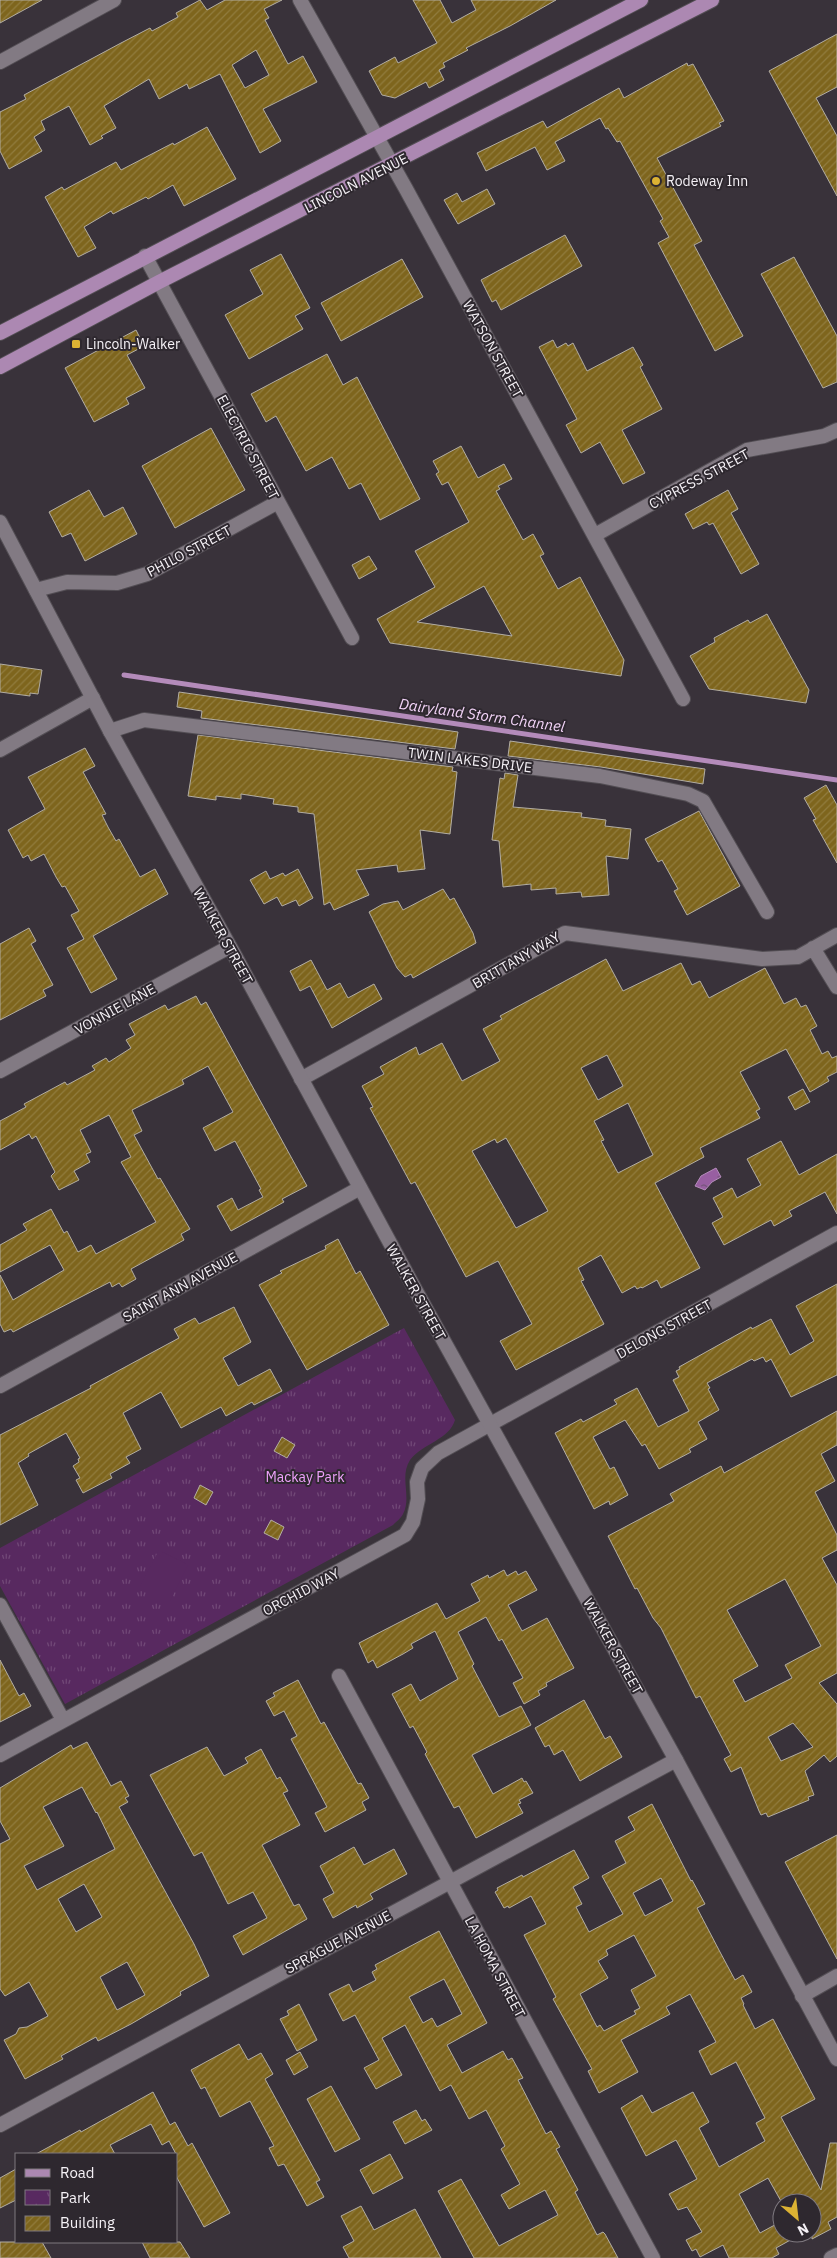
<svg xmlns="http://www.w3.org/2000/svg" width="837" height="2258" font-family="'IBM Plex Sans',sans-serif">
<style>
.park{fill:url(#park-tufts)}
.pitch{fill:#582960}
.water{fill:url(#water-ripples);stroke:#b48bba}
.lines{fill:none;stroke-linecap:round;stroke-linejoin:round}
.stream{stroke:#b48bba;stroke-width:5}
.building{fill:url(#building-hatch);stroke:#b2ada3;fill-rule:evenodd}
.minor-casing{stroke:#534e54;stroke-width:16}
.secondary-casing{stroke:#534e54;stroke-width:16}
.primary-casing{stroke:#534e54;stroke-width:16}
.minor{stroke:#827a83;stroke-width:14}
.secondary{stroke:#827a83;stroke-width:14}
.primary{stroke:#ac88b2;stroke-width:14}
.poi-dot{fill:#dcb233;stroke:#2e282f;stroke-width:2}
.labels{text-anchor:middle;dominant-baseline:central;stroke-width:4;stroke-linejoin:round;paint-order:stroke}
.poi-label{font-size:14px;fill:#f5f1f6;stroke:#2e282f;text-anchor:start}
.street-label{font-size:14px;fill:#f5f1f6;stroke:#2e282f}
.park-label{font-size:14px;fill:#eea1fb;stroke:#2e282f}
.water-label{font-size:15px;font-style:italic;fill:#f3d4f8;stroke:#2e282f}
</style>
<defs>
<pattern id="park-tufts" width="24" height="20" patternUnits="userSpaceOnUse" patternTransform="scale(1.25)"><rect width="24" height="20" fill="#582960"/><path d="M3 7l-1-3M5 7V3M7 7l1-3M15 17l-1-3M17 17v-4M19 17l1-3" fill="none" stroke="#714877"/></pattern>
<pattern id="water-ripples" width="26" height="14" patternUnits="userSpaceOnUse" patternTransform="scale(1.25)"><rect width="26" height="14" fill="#985fa1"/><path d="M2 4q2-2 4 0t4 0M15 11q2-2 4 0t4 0" fill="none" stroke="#715476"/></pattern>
<pattern id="building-hatch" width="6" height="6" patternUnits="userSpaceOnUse" patternTransform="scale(1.25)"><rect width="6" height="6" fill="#7e651d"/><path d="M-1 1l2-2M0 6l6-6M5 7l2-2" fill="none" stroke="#917c3e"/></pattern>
</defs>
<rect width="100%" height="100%" fill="#39323a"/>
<path class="park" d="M404 1328 455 1420C449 1440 423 1443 410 1460 399 1477 412 1497 403 1514 401 1518 396 1522 393 1525L65 1704 0 1586V1548Z"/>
<path class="pitch" d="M159 1550 188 1565 170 1601 140 1586Z"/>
<path class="water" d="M716 1168 721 1177 712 1182 705 1190 695 1186 701 1176Z"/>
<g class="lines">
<path class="stream" d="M124 675 837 780"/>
</g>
<path class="building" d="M0 0H42L0 23Z
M200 0 207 10 225 0H282L264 9 269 18 265 20 288 64 303 56 317 82 263 109 281 141 260 153 220 74 189 89 187 84 159 99 149 79 104 106 116 128 101 136 103 138 90 145 69 106 41 121 45 130 34 137 42 151 9 169 0 151V112L26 99 24 95 121 43 150 28 152 31 178 17 176 13ZM256 50 269 75 245 88 232 65Z
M413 0H440L452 23 476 10 471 0H556L510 26 466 48 468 50 443 63 445 67 439 70 444 80 429 88 426 82 395 98 382 95 369 71 395 57 398 63 437 43Z
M837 34V87L816 98 837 136V196L769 71Z
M687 63 688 66 693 64 724 121 719 123 721 126 657 158 702 241 694 245 743 336 715 351 658 243 669 237 660 221 663 219 620 141 617 142 608 128 606 129 600 118 555 142 565 161 547 170 535 147 486 171 477 153 543 121 547 128 619 88 624 98Z
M207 127 236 179 184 206 173 185 148 199 146 197 113 214 111 211 84 227 96 248 78 257 45 197 62 187 64 190 116 162 121 170 173 143 174 145Z
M487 189 495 204 458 224 444 200 457 193 462 202Z
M565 235 582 266 501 310 496 300 492 302 481 280Z
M281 254 310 308 295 316 303 329 249 359 225 315 263 294 250 270Z
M794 257 837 336V382L823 388 761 274Z
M402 259 423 297 341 341 321 303Z
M136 330 144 346 127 355 145 388 126 398 129 404 94 422 65 368Z
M553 340 557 348 566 343 568 346 573 343 587 371 633 347 643 365 640 367 662 409 622 430 645 473 623 484 600 442 581 453 566 425 577 419 539 347Z
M327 354 343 385 357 377 420 499 380 520 361 483 349 489 332 457 306 471 276 416 266 422 251 394Z
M211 428 245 490 175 528 142 466Z
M461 446 478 478 504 464 512 479 498 486 500 489 496 491 523 540 533 534 544 554 540 556 558 589 580 577 624 660 621 676 390 643 377 619 435 587 415 551 469 522 448 482 442 485 436 474 439 472 433 461ZM484 586 512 636 417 622Z
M89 490 104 517 123 507 137 534 85 561 71 533 62 537 49 512Z
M728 490 738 509 731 513 759 564 741 574 713 523 709 525 707 522 693 529 685 514Z
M369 556 377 569 359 579 352 565Z
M767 614 809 690 806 703 709 689 690 656 715 642 714 638 748 620 750 623Z
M0 664 42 670 38 694 30 693V696L0 692Z
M179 692 458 732 455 749 201 718 202 711 177 707Z
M198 735 453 767 452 771 457 772 450 834 420 830 425 869 398 872 397 865 356 870 369 895 334 910 330 902 324 905 314 814 298 812V807L273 804 274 799 241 794V799L216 796V800L188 796Z
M510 741 705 769 703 784 601 767 508 756Z
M85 748 95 766 83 772 106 814 102 815 108 827 116 841 119 839 140 877 155 869 168 894 93 936 117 979 91 993 67 948 84 939 71 915 79 911 65 886 62 887 56 877 44 854 31 861 28 855 23 858 8 830 45 809 28 777Z
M505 773 518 775 513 807 582 813 581 817 606 820 605 826 631 829 628 859 606 856 609 895 582 897 581 892 556 894V888L531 890V884L503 887 499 841 492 840 500 778 504 779Z
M826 785 837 805V863L813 820 816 819 804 798Z
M699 811 740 886 687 915 674 891 678 889 662 860 658 862 645 839Z
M298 869 313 898 299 906 296 900 282 906 277 897 264 904 250 880 266 871 270 879 283 873 285 876Z
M443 889 450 900 454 898 473 933 476 943 413 978 411 974 405 977 397 968 369 912 383 904 398 901 403 910Z
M29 928 36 941 31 944 53 985 43 990 46 996 0 1020V944Z
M606 959 623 991 681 963 692 985 700 981 709 998 765 968 784 1004 796 998 801 1007 806 1005 817 1026 810 1030 822 1054 828 1051 832 1058 837 1056V1072L827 1077 829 1081 810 1092 786 1049 740 1072 760 1109 756 1111 760 1118 700 1148 704 1157 655 1183 700 1268 661 1288 657 1280 642 1288 641 1287 637 1289 635 1286 622 1293 601 1255 578 1268 584 1280 581 1281 604 1324 516 1370 500 1341 532 1324 498 1261 466 1277 415 1182 411 1184 370 1108 373 1107 362 1086 384 1074 380 1067 416 1047 419 1055 442 1043 462 1081 500 1061 483 1029 502 1019 500 1016ZM607 1055 623 1086 598 1100 581 1068ZM628 1103 653 1155 618 1173 601 1141 604 1140 594 1121ZM506 1138 548 1211 516 1228 472 1151 495 1139 497 1143Z
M311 960 327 990 340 983 348 998 374 984 382 999 332 1028 310 986 300 991 290 971Z
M196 996 201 1005 206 1002 307 1186 282 1199 284 1202 231 1231 217 1206 232 1198 238 1210 263 1197 259 1190 261 1189 235 1141 215 1151 203 1128 233 1112 208 1066 182 1080 184 1084 132 1110 142 1131 134 1135 158 1179 160 1178 190 1229 181 1234 184 1240 131 1269 136 1279 122 1287 119 1283 112 1287 110 1282 13 1332 11 1329 4 1332 0 1324V1275L13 1300 64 1270 50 1245 0 1272V1245L27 1230 23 1224 51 1209 64 1233 67 1231 78 1252 91 1245 96 1254 156 1222 121 1162 131 1157 109 1115 80 1130 91 1152 86 1154 90 1162 74 1171 79 1180 59 1190 51 1176 55 1172 36 1136 32 1139 29 1134 0 1150V1121L26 1107 24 1104 65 1082 67 1085 95 1070 92 1066 106 1058 109 1062 131 1048 126 1040 135 1035 129 1024 165 1005 168 1010Z
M803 1089 810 1102 795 1110 788 1097Z
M781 1141 799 1175 837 1154V1214L825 1192 789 1211 792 1216 774 1226 771 1220 724 1245 712 1223 723 1217 713 1198 732 1188 737 1198 761 1185 747 1159Z
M338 1239 356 1274 360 1271 389 1325 307 1370 259 1285 282 1273 280 1271 326 1249 325 1246Z
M837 1284V1375L791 1397 771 1359 766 1362 763 1357 754 1361 752 1359 707 1383 710 1388 708 1389 719 1410 698 1422 707 1439 689 1449 691 1452 659 1469 645 1444 642 1446 625 1420 593 1437 610 1469 614 1467 628 1495 610 1505 609 1501 594 1509 555 1433 581 1419 583 1422 617 1404 614 1400 637 1388 658 1427 689 1411 673 1380 679 1377 676 1371 680 1369 679 1367 751 1327 752 1329 771 1319 790 1355 814 1341 796 1306Z
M234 1307 251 1342 223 1358 238 1386 270 1369 282 1391 254 1405 252 1402 226 1416 221 1407 181 1428 161 1392 123 1413 141 1449 126 1457 130 1463 110 1474 112 1478 83 1493 76 1480 80 1478 73 1466 79 1462 78 1459 80 1458 66 1433 28 1454 29 1456 18 1463 38 1505 0 1525V1435L91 1388 90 1386 179 1338 174 1329 195 1318 199 1324Z
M837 1411V1445L821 1454 835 1481 815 1492 837 1535V1550L822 1558 837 1585V1673L819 1683 837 1704V1756L830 1762 824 1755 805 1771 814 1795 808 1797 809 1800 768 1817 766 1813 761 1815 759 1811 741 1767 731 1772 724 1759 731 1755 700 1696 696 1698 661 1628 653 1618 637 1588 635 1589 608 1536 674 1501 670 1494 721 1466 724 1473ZM785 1579 821 1646 785 1665 792 1678 745 1702 733 1680 758 1666 727 1610ZM793 1723 813 1747 781 1761 768 1737Z
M282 1437 295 1445 287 1458 274 1451Z
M200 1485 213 1492 206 1505 194 1498Z
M271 1520 284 1527 278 1540 264 1533Z
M504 1570 507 1576 516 1571 518 1575 526 1571 537 1590 508 1605 522 1631 547 1618 574 1668 546 1683 547 1686 538 1691 540 1695 524 1704 513 1683 523 1678 502 1639 499 1641 486 1617 458 1632 474 1664 472 1666 499 1717 521 1706 531 1725 472 1755 493 1794 522 1778 524 1782 526 1781 533 1793 519 1800 521 1803 518 1804 523 1813 476 1838 459 1806 454 1808 425 1754 427 1752 413 1726 410 1728 392 1694 411 1684 420 1701 458 1679 435 1631 411 1644 413 1648 403 1654 377 1668 373 1660 368 1663 359 1643 437 1603 446 1619 480 1601 471 1584 488 1575 489 1578Z
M0 1660 19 1696 24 1693 31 1706 0 1722Z
M298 1680 321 1724 324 1722 358 1784 361 1783 369 1798 362 1802 366 1810 325 1832 315 1813 327 1807 291 1739 297 1736 284 1711 274 1716 266 1701 275 1696 273 1693Z
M584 1700 605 1739 610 1736 622 1757 580 1781 563 1750 554 1755 549 1745 545 1747 535 1728Z
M87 1742 111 1786 121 1781 129 1796 125 1798 128 1802 119 1807 194 1944 209 1976 180 1992 181 1995 131 2024 98 2041 96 2037 61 2056 63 2059 25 2079 4 2040 16 2034 19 2028 27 2027 48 2016 29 1982 5 1996 0 1989V1844L10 1839 0 1821V1788L71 1745 73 1749ZM82 1787 96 1813 97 1812 115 1849 37 1890 24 1866 64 1846 43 1807ZM84 1884 102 1917 76 1932 58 1899ZM127 1962 145 1995 117 2010 100 1977Z
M207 1747 224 1776 248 1763 245 1758 261 1749 277 1779 280 1777 288 1791 283 1793 300 1825 262 1845 294 1906 299 1904 307 1919 243 1955 233 1936 267 1918 253 1892 228 1904 202 1852 194 1856 150 1775Z
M652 1804 691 1881 692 1880 705 1904 697 1908 720 1952 735 1980 743 1975 752 1992 741 1998 744 2004 743 2005 755 2029 773 2019 815 2099 781 2117 821 2190 830 2143H837V2217L828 2222 831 2229 812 2239V2203H782L768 2178 739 2194 760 2233 782 2221V2233H803L776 2248 779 2254 772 2258H729L723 2245 700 2257 696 2249 692 2251 686 2240 702 2232 687 2207 678 2210 669 2194 697 2179 676 2140 646 2156 621 2108 642 2095 652 2113 693 2092 709 2122 699 2128 719 2167 765 2141 756 2123 765 2118 736 2062 711 2075 699 2051 716 2042 690 1994 666 2007 670 2014 621 2040 638 2072 599 2093 588 2071 592 2069 553 1999 556 1997 524 1935 546 1924 531 1896 509 1908 508 1906 504 1908 495 1892 498 1890 497 1888 522 1875 523 1877 574 1850 589 1878 573 1887 582 1904 576 1907 589 1932 623 1914 602 1876 626 1863 615 1841 635 1830 628 1817ZM661 1878 673 1901 645 1916 633 1893ZM634 1935 656 1976 631 1990 640 2008 634 2011 636 2014 604 2031 600 2025 597 2027 580 1994 608 1978 598 1961 608 1955 606 1950Z
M837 1835V1959L785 1862Z
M354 1847 364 1865 394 1849 407 1874 370 1894 373 1899 357 1908 356 1905 333 1918 323 1899 334 1893 320 1866Z
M439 1931 487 2023 447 2045 462 2073 503 2051 508 2060 512 2058 523 2078 518 2080 546 2134 551 2131 560 2147 556 2149 578 2190 575 2192 597 2235 603 2232 605 2234 618 2258H474L438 2191 461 2179 499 2246 558 2215 545 2190 509 2209 501 2195 520 2184 501 2149 505 2146 486 2110 469 2119 451 2085 440 2091 405 2025 382 2038 402 2075 376 2089 364 2068 379 2060 355 2015 343 2021 329 1994 349 1984 353 1992 376 1980 372 1972 377 1969 375 1965ZM444 1979 462 2014 437 2027 432 2018 423 2023 409 1997Z
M299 2004 317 2040 297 2051 280 2019 289 2015 287 2011Z
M239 2044 248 2060 261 2053 273 2074 265 2079 320 2180 316 2182 324 2197 307 2206 284 2164 278 2166 269 2148 274 2146 250 2101 220 2117 205 2087 201 2089 191 2070Z
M300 2052 308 2067 294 2075 286 2060Z
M331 2086 360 2139 335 2152 307 2099Z
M153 2092 170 2125 175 2122 188 2146 192 2143 230 2213 204 2227 176 2176V2154L169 2141 162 2145 151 2124 110 2145 115 2154H36L80 2130 81 2132Z
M416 2110 422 2121 425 2119 432 2130 405 2144 393 2122Z
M390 2154 403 2178 373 2194 360 2170Z
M16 2169V2200L0 2208V2178Z
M361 2206 374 2230 415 2209 441 2258H349L343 2247 354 2241 341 2216Z
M0 2242H42L51 2258H0Z
M142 2242H180L190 2258H150Z"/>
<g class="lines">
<g class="minor-casing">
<path id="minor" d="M300 0 406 189 683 699
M0 62 114 0
M145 256 352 638
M595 535 747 450 824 436 837 430
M36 590 67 582 117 583 147 574 278 502
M110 731 144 720 600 776 688 794 703 801 767 912
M0 750 93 698
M813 948 837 987
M0 1071 229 947
M301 1079 565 933 762 959 798 957 837 935
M0 1386 360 1188
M0 1605 63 1720
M339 1676 653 2258
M0 1755 405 1535 413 1522 418 1499 417 1482 422 1468 438 1453 837 1233
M802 1996 837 1976
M0 2125 676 1760"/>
</g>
<g class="secondary-casing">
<path id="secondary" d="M0 522 110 731 235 956 416 1291 676 1760 837 2059
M831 2258 837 2255"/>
</g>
<g class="primary-casing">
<path id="primary" d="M0 333 641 0
M0 367 159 282 712 0"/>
</g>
<use href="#minor" class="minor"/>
<use href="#secondary" class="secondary"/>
<use href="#primary" class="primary"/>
</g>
<g class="poi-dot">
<circle cx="656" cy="181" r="5"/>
<rect x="71" y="339" width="10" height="10" rx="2.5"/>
</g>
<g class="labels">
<g class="poi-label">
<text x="666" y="181">Rodeway Inn</text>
<text x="86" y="344">Lincoln-Walker</text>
</g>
<g class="street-label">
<text transform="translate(356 183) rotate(-27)">LINCOLN AVENUE</text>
<text transform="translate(493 349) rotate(61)">WATSON STREET</text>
<text transform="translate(248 447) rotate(62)">ELECTRIC STREET</text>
<text transform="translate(699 479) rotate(-28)">CYPRESS STREET</text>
<text transform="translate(189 551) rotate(-28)">PHILO STREET</text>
<text transform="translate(470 760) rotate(7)">TWIN LAKES DRIVE</text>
<text transform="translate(223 936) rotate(61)">WALKER STREET</text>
<text transform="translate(516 960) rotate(-30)">BRITTANY WAY</text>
<text transform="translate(115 1009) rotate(-29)">VONNIE LANE</text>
<text transform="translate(180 1287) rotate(-29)">SAINT ANN AVENUE</text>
<text transform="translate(416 1292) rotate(61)">WALKER STREET</text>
<text transform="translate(664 1329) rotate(-29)">DELONG STREET</text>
<text transform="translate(301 1592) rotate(-28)">ORCHID WAY</text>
<text transform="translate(613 1646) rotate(61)">WALKER STREET</text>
<text transform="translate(338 1942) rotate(-28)">SPRAGUE AVENUE</text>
<text transform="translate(495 1967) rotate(62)">LA HOMA STREET</text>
</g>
<g class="park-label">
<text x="305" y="1477">Mackay Park</text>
</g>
<g class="water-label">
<text transform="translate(482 715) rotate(8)">Dairyland Storm Channel</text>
</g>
</g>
<rect x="15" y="2153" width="162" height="90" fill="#2e282f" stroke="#7e787f"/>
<rect x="25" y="2169" width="25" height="8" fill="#ac88b2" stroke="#7e787f"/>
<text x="60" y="2178" font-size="15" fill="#f5f1f6">Road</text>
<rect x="25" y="2190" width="25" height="15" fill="url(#park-tufts)" stroke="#7e787f"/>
<text x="60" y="2203" font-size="15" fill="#f5f1f6">Park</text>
<rect x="25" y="2216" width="25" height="15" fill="url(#building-hatch)" stroke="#7e787f"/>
<text x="60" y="2228" font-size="15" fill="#f5f1f6">Building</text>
<g transform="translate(797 2218) rotate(152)"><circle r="24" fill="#2e282f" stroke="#7e787f"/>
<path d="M0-4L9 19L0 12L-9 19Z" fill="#dcb233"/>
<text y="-8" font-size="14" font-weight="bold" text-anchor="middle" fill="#f5f1f6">N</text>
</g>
</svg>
